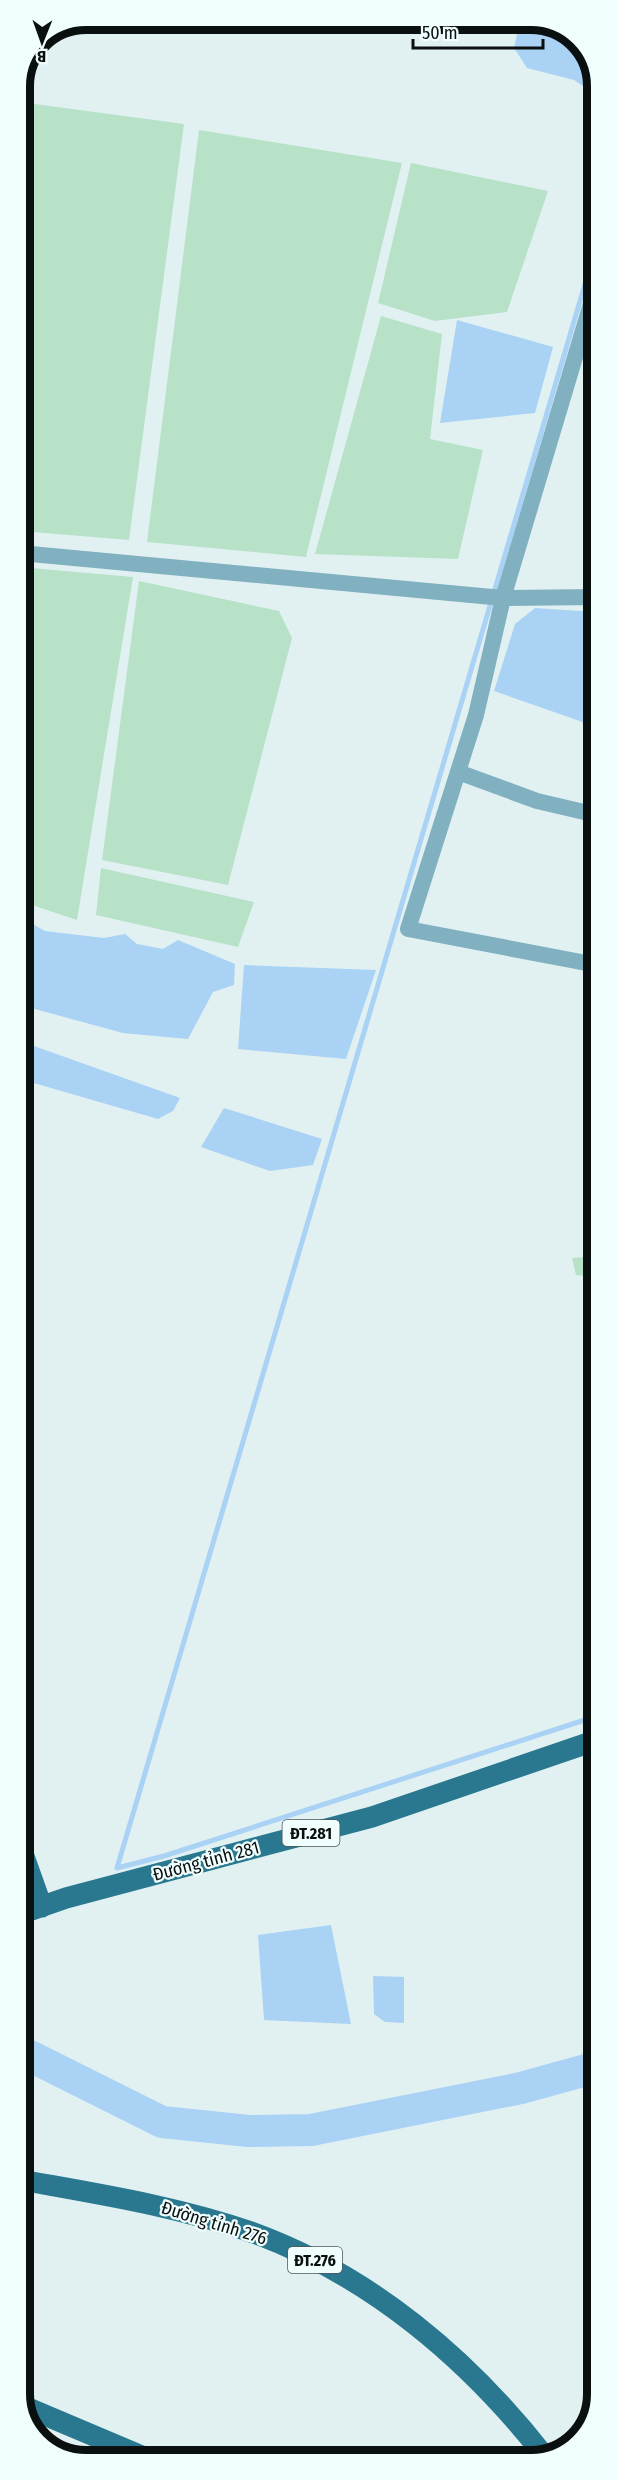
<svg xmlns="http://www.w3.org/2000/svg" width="617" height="2480" font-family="'Fira Sans Condensed',sans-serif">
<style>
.green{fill:#b7e2c8}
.water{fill:#aad2f4}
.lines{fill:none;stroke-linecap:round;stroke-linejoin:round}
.stream{stroke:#aad2f4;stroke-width:5}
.river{stroke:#aad2f4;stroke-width:32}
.minor{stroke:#81b0c1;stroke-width:16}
.major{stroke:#297890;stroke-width:21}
.labels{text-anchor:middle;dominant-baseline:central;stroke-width:4.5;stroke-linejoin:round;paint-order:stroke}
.shield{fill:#f0fefe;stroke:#4f5757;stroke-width:1.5}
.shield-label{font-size:16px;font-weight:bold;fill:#0a0f10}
.street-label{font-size:18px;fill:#0a0f10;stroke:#f0fefe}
.rim{fill:none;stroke:#0a0f10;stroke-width:8}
</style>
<rect width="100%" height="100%" fill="#e1f1f2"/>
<path class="green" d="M20 102 184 124 129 540 20 531Z
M199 130 402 163 306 557 147 542Z
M411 163 548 191 507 312 435 321 378 303Z
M381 316 442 334 430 439 483 450 458 559 315 554Z
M20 567 133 577 77 920 20 901Z
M139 581 279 611 292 638 228 885 102 860Z
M101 868 254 902 238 947 96 915Z
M597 1256V1277L576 1275 572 1258Z"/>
<path class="water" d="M520 20H540L575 36 596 73V95L574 80 527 68 514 48Z
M457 320 553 347 535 413 440 423Z
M535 608 597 612V727L494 691 515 624Z
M20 917 45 931 104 938 125 934 137 944 163 949 178 940 235 964 234 985 213 992 188 1039 123 1033 20 1005Z
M244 965 376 970 346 1059 238 1049Z
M20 1041 180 1098 173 1111 158 1119 20 1079Z
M224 1108 322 1139 313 1165 270 1171 201 1147Z
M331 1925 351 2024 264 2020 258 1935Z
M373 1976 404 1977V2023L385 2022 374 2014Z"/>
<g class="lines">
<path class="stream" d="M596 247 117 1868 164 1856 597 1716"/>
<path class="river" d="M21 2054 30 2056 162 2122 249 2131 311 2130 521 2088 597 2067"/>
<path class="minor" d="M596 287 503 598 476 715 408 929 597 965
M20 553 503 598 597 597
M458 772 537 801 597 815"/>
<path class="major" d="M20 1845 42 1907
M20 1914 66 1898 372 1817 597 1740
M21 2180C98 2194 176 2206 251 2232 370 2275 469 2359 546 2458
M21 2405 151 2460"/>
</g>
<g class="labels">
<g class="shield">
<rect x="282.5" y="1820" width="57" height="26" rx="4.5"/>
<rect x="288" y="2247" width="54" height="26" rx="4.5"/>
</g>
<g class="shield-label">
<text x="311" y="1833">ĐT.281</text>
<text x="315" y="2260">ĐT.276</text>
</g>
<g class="street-label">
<text transform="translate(206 1861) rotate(-15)">Đường tỉnh 281</text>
<text transform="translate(214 2223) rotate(17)">Đường tỉnh 276</text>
</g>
</g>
<path d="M0 0H617V2480H0ZM86 30H531A56 56 0 0 1 587 86V2394A56 56 0 0 1 531 2450H86A56 56 0 0 1 30 2394V86A56 56 0 0 1 86 30Z" fill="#f0fefe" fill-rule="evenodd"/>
<path class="rim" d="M86 30H531A56 56 0 0 1 587 86V2394A56 56 0 0 1 531 2450H86A56 56 0 0 1 30 2394V86A56 56 0 0 1 86 30Z"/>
<g transform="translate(42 42) rotate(181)" stroke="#f0fefe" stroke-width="4.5" paint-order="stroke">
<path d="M0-4.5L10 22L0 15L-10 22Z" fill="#0a0f10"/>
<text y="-9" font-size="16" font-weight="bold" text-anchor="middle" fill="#0a0f10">B</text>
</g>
<path d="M413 39v9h130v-9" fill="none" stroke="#0a0f10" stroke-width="3"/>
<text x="422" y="39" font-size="18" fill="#0a0f10" stroke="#f0fefe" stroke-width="4.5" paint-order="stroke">50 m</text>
</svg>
